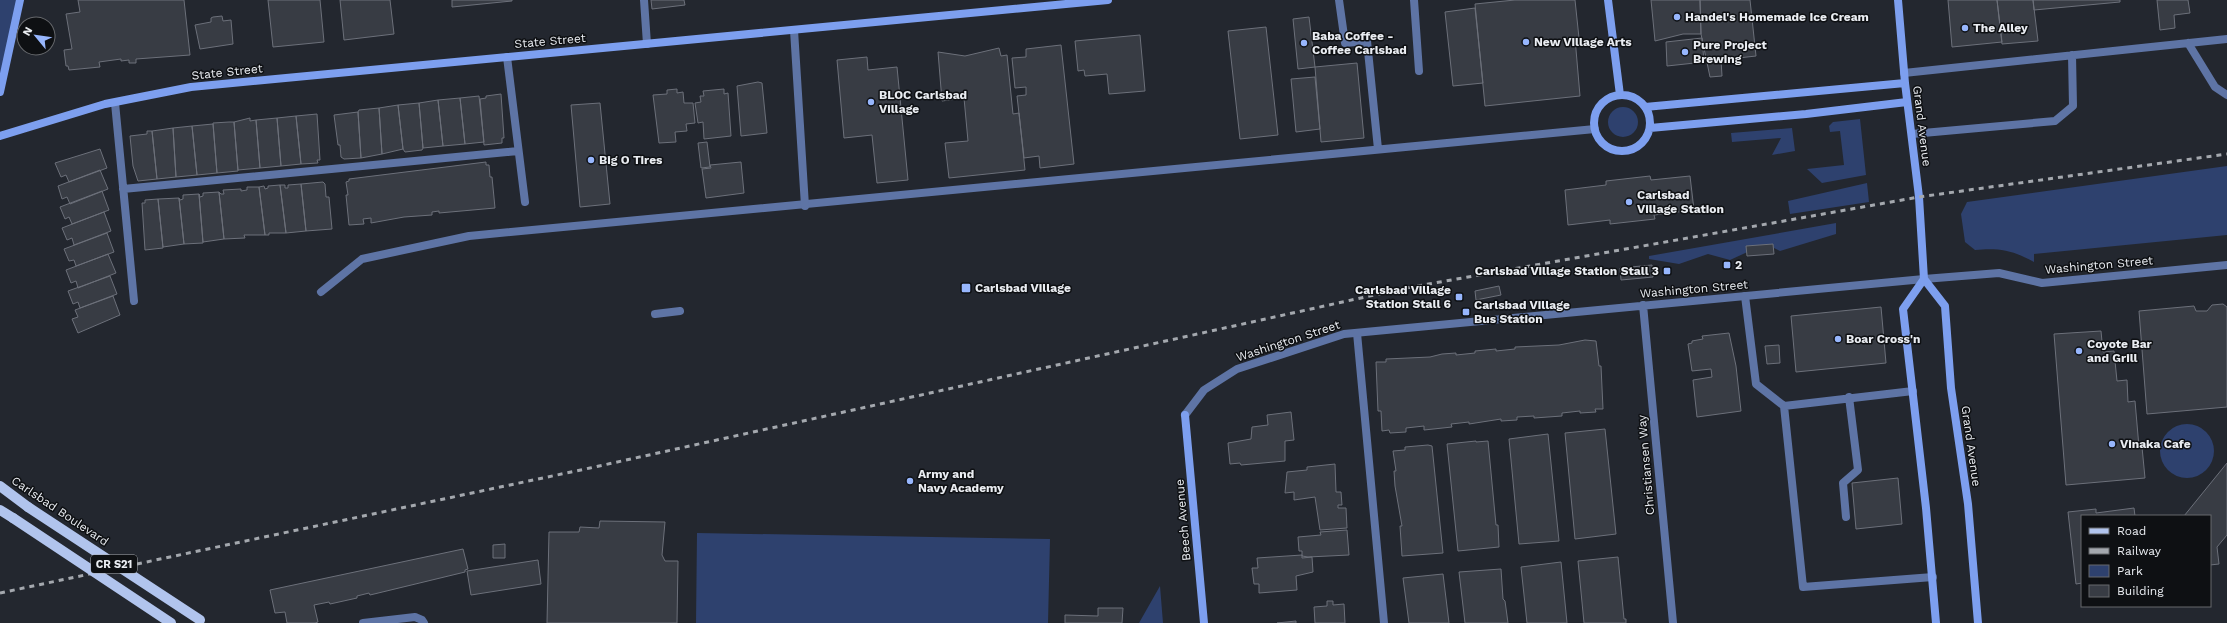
<svg xmlns="http://www.w3.org/2000/svg" width="2227" height="623" font-family="'Work Sans',sans-serif">
<style>
.green{fill:#2e416e}
.building{fill:#383c44;stroke:#6c707a}
.lines{fill:none;stroke-linecap:round;stroke-linejoin:round}
.lane{stroke:#5e74a5;stroke-width:8}
.street{stroke:#5e74a5;stroke-width:8}
.secondary{stroke:#7d9fef;stroke-width:8}
.primary{stroke:#b1c4ed;stroke-width:10}
.rail{stroke:#a4a8ae;stroke-width:3;stroke-dasharray:5 5;stroke-linecap:butt}
.primary-bridge{stroke:#b1c4ed;stroke-width:10}
.poi-dot{fill:#97b6fd;stroke:#0e1013;stroke-width:1.5}
.labels{text-anchor:middle;dominant-baseline:central;stroke-width:3;stroke-linejoin:round;paint-order:stroke}
.shield{fill:#0e1013;stroke:#a8abaf;stroke-width:1}
.shield-label{font-size:11px;font-weight:bold;fill:#eaedf2}
.poi-label{font-size:12px;font-weight:bold;fill:#eaedf2;stroke:#0e1013;text-anchor:start}
.street-label{font-size:12px;fill:#eaedf2;stroke:#0e1013}
</style>
<rect width="100%" height="100%" fill="#23272f"/>
<path class="green" d="M0 0H22L0 94Z
M1608 122a15 15 0 1 1 30 0a15 15 0 1 1-30 0Z
M1860 119 1866 175 1822 183 1807 169 1844 165 1840 131 1830 132 1829 126 1833 122Z
M1792 128 1795 151 1772 155 1781 138 1732 142 1731 133Z
M2227 166V235L2034 254V262C2012 250 1999 248 1975 250L1965 242 1961 214 1967 202Z
M1867 183 1869 202 1790 214 1788 201Z
M1836 223V234L1780 251 1772 247 1754 249 1730 260 1708 254 1679 264 1649 259V256Z
M2160 451a27 27 0 1 1 54 0a27 27 0 1 1-54 0Z
M697 533 1050 539 1048 623H696Z
M1160 586 1163 623H1139Z"/>
<path class="building" d="M78 0H184L190 55 136 59V63H129V60L121 61V59L99 62 100 67 69 70 68 66H66L64 50 72 49 66 14 80 12Z
M268 0H320L324 42 273 47Z
M340 0H390L394 34 344 40Z
M452 0H512V1L452 7Z
M651 0H684L685 5 652 9Z
M1515 0H1575L1579 38H1575L1580 96 1485 106 1475 4Z
M1651 0H1700L1701 34H1683L1655 41Z
M1700 0H1750L1756 56 1721 60 1722 76 1710 77 1701 34Z
M1948 0H1997L2002 42 1952 47Z
M1997 0H2033L2038 41 2002 44Z
M2033 0H2120V2L2034 10Z
M2157 0H2188L2190 13 2174 15 2175 28 2160 30Z
M1475 8 1483 83 1453 86 1445 12Z
M222 16 223 21 231 20 233 44 200 49 195 25 211 22V18L213 17Z
M1309 17 1315 67 1298 69 1293 19Z
M1266 27 1278 135 1240 139 1228 31Z
M1140 35 1145 91 1109 94 1107 74 1085 76 1084 70 1078 71 1075 41Z
M1702 38 1704 62 1667 66 1666 42Z
M1061 45 1074 164 1040 168 1039 156 1024 158 1017 96 1026 95V87L1015 88 1012 58 1026 57V49Z
M999 48 1001 56 1007 55 1013 114 1019 113 1025 170 949 178 945 143 968 141 964 98 942 101 938 52 965 56Z
M867 57 868 70 897 67 908 180 877 183 872 135 844 138 837 60Z
M1357 63 1364 138 1321 142 1315 67Z
M1315 77 1320 129 1296 132 1291 79Z
M758 82 762 83 767 133 741 136 737 86Z
M677 89V93L683 92 684 103H693L695 123 686 124 687 131 675 132 676 142 659 143 653 95 667 94V90Z
M724 89V94L728 93 731 136 704 139 703 122 698 123 695 103 701 102 700 96H704L703 91Z
M501 94 504 138H502V143L484 145 480 99 486 98V96Z
M479 96 484 142 465 144 460 98Z
M460 98 465 144 443 146 438 100Z
M438 100 443 146 423 148 419 103Z
M419 103 423 148 422 150 405 152 403 149 398 105Z
M600 103 610 204 580 207 571 105Z
M398 105 403 149 382 154 379 108Z
M379 108 382 154 361 158 358 112 359 110Z
M358 112 361 158 344 159 341 157 340 145H338L334 115Z
M317 114 320 160H317L318 163 301 164 296 116Z
M296 116 301 164 281 166 277 118Z
M250 118V121L256 120 260 168 238 170 234 122Z
M277 118 281 166 260 168 256 120Z
M229 122H234L238 171 217 173 213 123Z
M213 124 217 173 197 175 192 126Z
M192 126 197 175 176 177 173 128Z
M173 128 176 177 157 179 152 131Z
M147 131H152L157 179 138 181 133 166 130 136 147 134Z
M707 142 710 167 701 168 698 143Z
M100 149 107 168 69 182 66 175 61 177 55 163Z
M486 162V165H489L490 177H492L495 208 439 213V211L432 212V215L404 217 371 223V218L363 219 364 224 349 225 346 195H348L346 182 349 181V179Z
M741 162 744 193 706 198 702 169 711 168 710 165Z
M100 170 108 189 70 204 67 197 62 199 58 186Z
M1650 176 1651 180 1690 176 1694 210 1654 215 1655 219 1610 224V220L1568 225 1565 190 1606 185V181Z
M323 182 325 184 326 197H329L332 229 306 231 301 184Z
M301 184 306 231 286 233 280 185H285V188H288V185Z
M280 185 286 233H269V235H265L259 187 264 186 265 189 268 188V186Z
M247 187H259L265 235H244L245 238 224 239 219 192 221 194H224L223 190 241 189V191L247 190Z
M102 191 109 210 72 224 69 217 65 219 60 207Z
M219 192 224 239 203 242 199 194 200 197 203 196V193Z
M199 194 203 243 184 244 179 198 180 200 183 199V195Z
M179 198 184 244 163 247 158 199Z
M158 199 163 248 145 250 142 203H145V200Z
M104 212 111 231 74 245 72 238 67 240 62 228Z
M107 233 114 252 76 266 74 260 69 261 64 249Z
M1773 244 1774 254 1747 256 1746 246Z
M108 254 116 273 78 288 76 281 71 283 66 270Z
M1652 265 1653 277 1621 280 1620 268Z
M110 276 117 294 80 308 78 302 73 304 68 291Z
M1499 286 1501 295 1476 300 1475 291Z
M113 296 120 315 78 333 72 319 78 317 75 310Z
M2223 304 2227 307V407L2147 414 2139 311 2194 306 2196 311H2207L2212 305Z
M1881 307 1886 363 1796 372 1791 316Z
M2101 331 2103 352 2114 351 2117 381 2127 380 2128 402 2135 401 2139 447H2142L2145 478 2066 485 2054 334Z
M1729 333 1736 366 1741 411 1697 417 1693 380 1712 377 1711 369 1692 371 1688 344 1692 343V341L1703 339 1702 336Z
M1585 340 1596 341 1599 366H1601L1603 409H1595L1596 412 1580 413V411L1562 413V416L1534 418V416L1517 417V420L1501 421V419L1469 424V422L1451 424 1452 427 1424 430V426L1406 428V432L1390 433 1389 430 1382 431 1381 411H1378L1376 362H1386V359L1430 357 1442 354 1456 353V355L1475 353V351L1496 349V351L1515 349V347L1559 345Z
M1779 345 1780 363 1767 364 1765 346Z
M1291 412 1294 440 1285 441V461L1241 465 1240 463 1230 464 1228 443 1251 439 1252 427 1268 425 1267 415Z
M1605 429 1616 534 1575 539 1565 433Z
M1548 434 1559 541 1519 544 1509 439Z
M1476 441V442L1488 441 1496 525H1498L1499 547 1458 551 1447 444Z
M1428 445 1432 446 1443 553 1402 556 1400 526H1402L1395 486 1394 471H1396L1393 451 1405 450V447Z
M2227 463V535L2217 547 2219 564 2210 565V516H2184Z
M1335 464 1336 492H1341L1342 505H1338V508H1346L1347 528 1320 530 1315 497 1294 500V492L1285 493 1287 472 1307 470V467Z
M1898 478 1902 524 1856 529 1852 483Z
M2134 508 2135 516H2082V583L2076 584 2068 512 2096 509V513Z
M600 521 665 522 662 555 665 561H678L677 623H547L549 532H579L580 527 599 528Z
M1347 530 1349 555 1308 557 1302 556V551H1299L1298 537 1321 535 1320 532Z
M505 544V558H493V545Z
M463 549 468 569 465 570V572L370 595 369 593 357 596V598L330 604 329 602 314 605 318 622 315 623H287L285 612 275 613 270 590Z
M1302 555V558L1312 557 1313 572 1296 576 1297 590 1259 593V584H1254L1252 568H1258L1257 558Z
M1618 557 1624 619H1626V623H1584L1578 561Z
M538 560 541 584 471 595 467 571Z
M1561 562 1567 623H1527L1521 567Z
M1501 569 1503 599 1505 601 1508 623H1465L1459 572Z
M1443 574 1449 623H1409L1403 578Z
M1327 601H1333V605L1344 604 1345 623H1315L1314 607 1327 606Z
M1098 608H1123L1122 623H1065V615L1098 616Z
M1296 621V623H1277Z"/>
<g class="lines">
<path class="lane" d="M644 0 647 44
M1339 0 1345 43 1367 41 1378 149
M1414 0 1419 71
M2188 43 2215 87 2227 95
M507 57 525 202
M1904 73 2227 39
M115 103 134 301
M1912 134 2055 121 2073 106 2072 55
M123 189 518 151
M1924 279 1999 273 2042 283 2227 265
M321 292 362 259 469 236 1595 129
M1745 296 1756 384 1784 406
M655 314 680 311
M1357 333 1384 623
M1913 391 1784 406 1803 587 1933 577
M1846 517 1843 483 1858 470 1849 397
M363 623 415 617 422 620 424 623"/>
<path class="street" d="M794 30 805 206
M1643 305 1673 623
M1185 415 1204 390 1237 369 1344 334 1924 279"/>
<path class="secondary" d="M1608 0 1620 95
M1898 0 1905 83 1919 197 1924 279 1945 306 1951 388 1968 504 1978 623
M0 92 20 0
M1594 123a28 28 0 1 1 56 0a28 28 0 1 1-56 0Z
M1645 107 1905 83
M1650 128 1806 114 1907 102
M0 136 105 104 191 87 1108 0
M1924 279 1903 309 1926 508 1936 623
M1185 415 1204 623"/>
<path class="primary" d="M0 486 28 507
M0 510 13 518"/>
<path class="rail" d="M0 593 590 468 1406 288 1919 197 2227 154"/>
<path class="primary-bridge" d="M28 507 200 620
M13 518 171 623"/>
</g>
<g class="poi-dot">
<circle cx="1677" cy="17" r="4"/>
<circle cx="1965" cy="28" r="4"/>
<circle cx="1526" cy="42" r="4"/>
<circle cx="1304" cy="43" r="4"/>
<circle cx="1685" cy="52" r="4"/>
<circle cx="871" cy="102" r="4"/>
<circle cx="591" cy="160" r="4"/>
<circle cx="1629" cy="202" r="4"/>
<rect x="1723" y="261" width="8" height="8" rx="2"/>
<rect x="1663" y="267" width="8" height="8" rx="2"/>
<rect x="961" y="283" width="10" height="10" rx="2"/>
<rect x="1455" y="293" width="8" height="8" rx="2"/>
<rect x="1462" y="308" width="8" height="8" rx="2"/>
<circle cx="1838" cy="339" r="4"/>
<circle cx="2079" cy="351" r="4"/>
<circle cx="2112" cy="444" r="4"/>
<circle cx="910" cy="481" r="4"/>
</g>
<g class="labels">
<rect class="shield" x="91" y="555" width="46" height="18" rx="3"/>
<g class="shield-label">
<text x="114" y="564">CR S21</text>
</g>
<g class="poi-label">
<text x="1685" y="17">Handel's Homemade Ice Cream</text>
<text x="1973" y="28">The Alley</text>
<text x="1312" y="36">Baba Coffee -<tspan x="1312" dy="14">Coffee Carlsbad</tspan></text>
<text x="1534" y="42">New Village Arts</text>
<text x="1693" y="45">Pure Project<tspan x="1693" dy="14">Brewing</tspan></text>
<text x="879" y="95">BLOC Carlsbad<tspan x="879" dy="14">Village</tspan></text>
<text x="599" y="160">Big O Tires</text>
<text x="1637" y="195">Carlsbad<tspan x="1637" dy="14">Village Station</tspan></text>
<text x="1735" y="265">2</text>
<text x="1659" y="271" text-anchor="end">Carlsbad Village Station Stall 3</text>
<text x="975" y="288">Carlsbad Village</text>
<text x="1451" y="290" text-anchor="end">Carlsbad Village<tspan x="1451" dy="14">Station Stall 6</tspan></text>
<text x="1474" y="305">Carlsbad Village<tspan x="1474" dy="14">Bus Station</tspan></text>
<text x="1846" y="339">Boar Cross'n</text>
<text x="2087" y="344">Coyote Bar<tspan x="2087" dy="14">and Grill</tspan></text>
<text x="2120" y="444">Vinaka Cafe</text>
<text x="918" y="474">Army and<tspan x="918" dy="14">Navy Academy</tspan></text>
</g>
<g class="street-label">
<text transform="translate(550 41) rotate(-5)">State Street</text>
<text transform="translate(227 72) rotate(-6)">State Street</text>
<text transform="translate(1922 126) rotate(83)">Grand Avenue</text>
<text transform="translate(2099 265) rotate(-5)">Washington Street</text>
<text transform="translate(1694 289) rotate(-5)">Washington Street</text>
<text transform="translate(1288 341) rotate(-18)">Washington Street</text>
<text transform="translate(1971 446) rotate(82)">Grand Avenue</text>
<text transform="translate(1646 465) rotate(-95)">Christiansen Way</text>
<text transform="translate(60 511) rotate(34)">Carlsbad Boulevard</text>
<text transform="translate(1183 520) rotate(-95)">Beech Avenue</text>
</g>
</g>
<rect x="2081" y="515" width="130" height="92" fill="#0e1013" stroke="#66686c"/>
<rect x="2089" y="528" width="20" height="6" fill="#b1c4ed" stroke="#66686c"/>
<text x="2117" y="535" font-size="12" fill="#eaedf2">Road</text>
<rect x="2089" y="548" width="20" height="6" fill="#a4a8ae" stroke="#66686c"/>
<text x="2117" y="555" font-size="12" fill="#eaedf2">Railway</text>
<rect x="2089" y="565" width="20" height="12" fill="#2e416e" stroke="#66686c"/>
<text x="2117" y="575" font-size="12" fill="#eaedf2">Park</text>
<rect x="2089" y="585" width="20" height="12" fill="#383c44" stroke="#66686c"/>
<text x="2117" y="595" font-size="12" fill="#eaedf2">Building</text>
<g transform="translate(36 36) rotate(299)"><circle r="19" fill="#0e1013" stroke="#66686c"/>
<path d="M0-3L7 15L0 10L-7 15Z" fill="#97b6fd"/>
<text y="-6" font-size="11" font-weight="bold" text-anchor="middle" fill="#eaedf2">N</text>
</g>
</svg>
